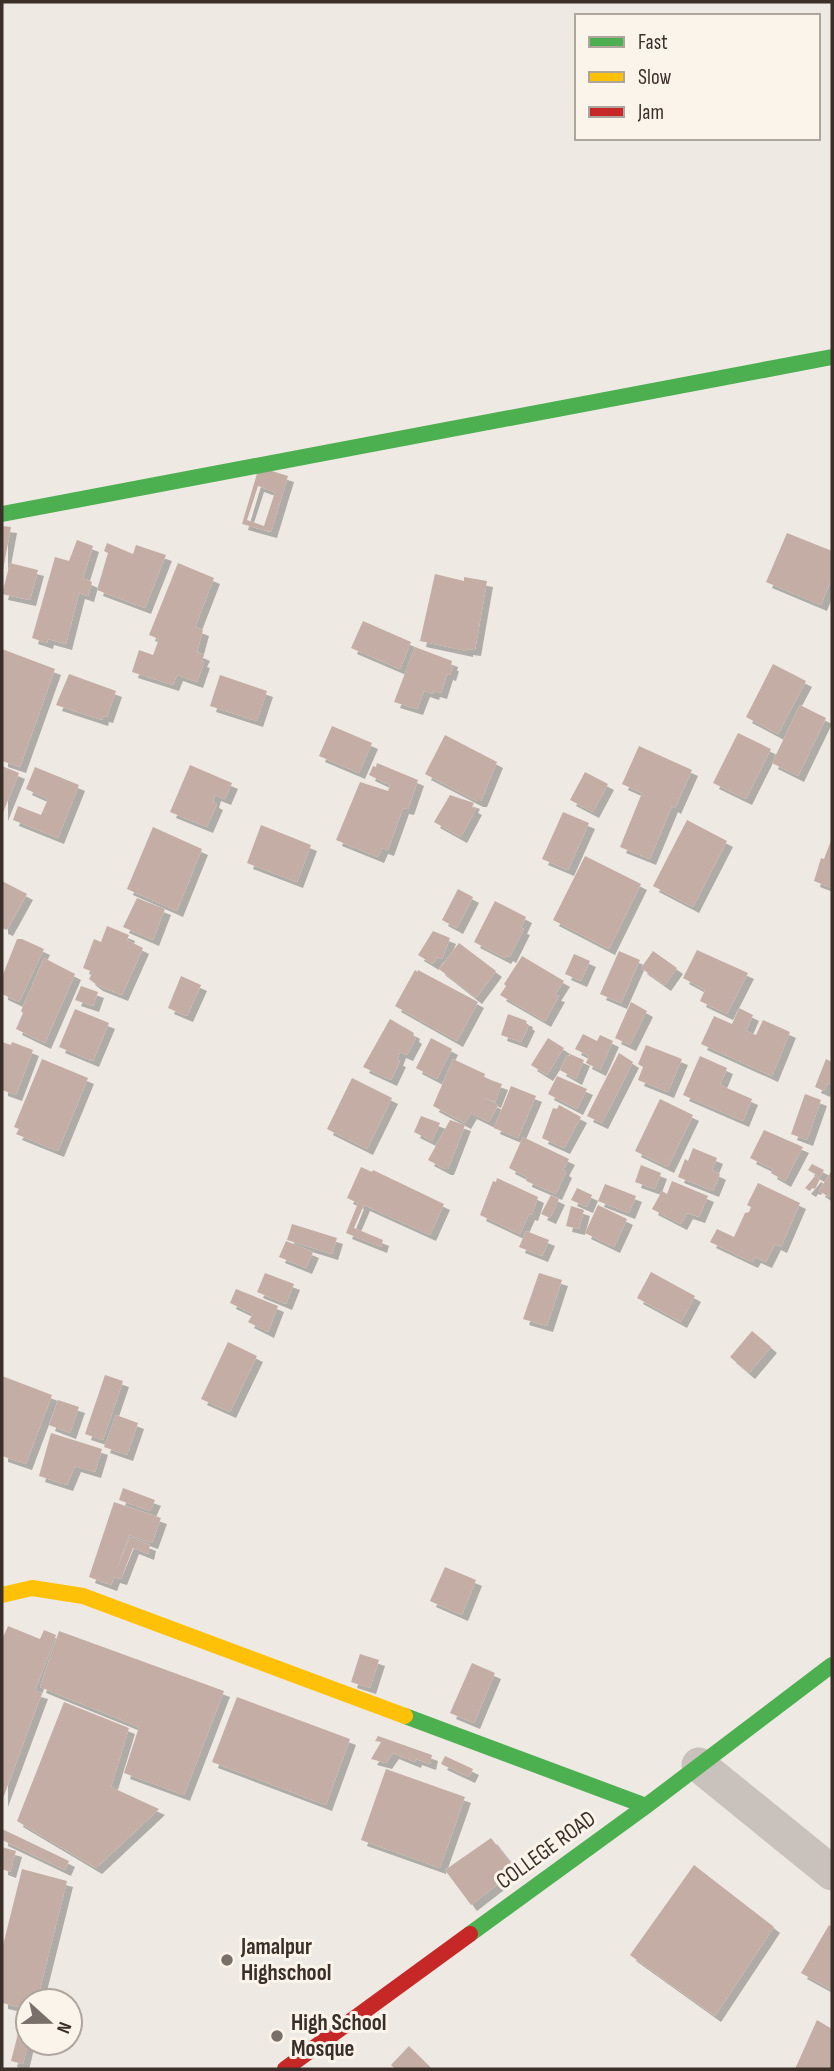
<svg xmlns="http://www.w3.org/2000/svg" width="834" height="2071" font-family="'Sofia Sans Condensed',sans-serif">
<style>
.building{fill:#c4ada4;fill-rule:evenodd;filter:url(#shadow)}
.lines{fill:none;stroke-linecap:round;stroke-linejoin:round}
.street{stroke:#c9c2bc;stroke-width:35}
.fast{stroke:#4caf50;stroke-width:16}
.slow{stroke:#ffc107;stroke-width:16}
.jam{stroke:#c62828;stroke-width:16}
.poi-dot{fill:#79706a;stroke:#fbf4eb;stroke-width:2.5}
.labels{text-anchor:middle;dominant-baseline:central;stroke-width:6;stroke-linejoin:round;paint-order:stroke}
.street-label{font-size:23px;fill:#3a2f29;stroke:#fbf4eb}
.poi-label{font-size:23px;font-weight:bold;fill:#3a2f29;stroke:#fbf4eb;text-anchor:start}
</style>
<defs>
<filter id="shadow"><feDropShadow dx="6" dy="6" stdDeviation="0" flood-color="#0004"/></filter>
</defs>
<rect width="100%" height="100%" fill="#efe9e3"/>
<path class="building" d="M259 467 288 476 271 532 242 524ZM258 486 275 492 264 526 247 520Z
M2 526 11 527 3 570H2Z
M787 533 832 551V577L821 605 766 582Z
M77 540 93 546 83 578 92 582 88 596 79 593 66 644 48 639 47 643 32 638 55 557 69 561Z
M107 543 133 554 136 545 166 555 145 608 97 590 108 553 104 551Z
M10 563 38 570 30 600 2 594Z
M178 563 214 578 195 627 203 630 197 652 204 655 201 661 204 662 197 682 177 675 173 685 132 672 139 650 153 655 159 639 149 635Z
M435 574 464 581V577L487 581 475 650 467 649V651L420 641Z
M363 621 411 642 400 669 351 648Z
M415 647 452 661 451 665H453L450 675 447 674 441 693 434 691 433 694 424 691 417 709 394 702Z
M2 649 55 669 20 767 2 761Z
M773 664 806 681 778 734 746 717Z
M69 674 116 691 107 717 103 716 102 720 56 705Z
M220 675 267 691 257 721 210 706Z
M800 705 826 718 798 776 772 763Z
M332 726 372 743 359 773 319 756Z
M738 733 771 749 746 799 713 783Z
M445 735 497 762 481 801H477L425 774Z
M639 746 692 770 675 808 672 806 650 859 620 847 642 793 622 784Z
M377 763 418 780 408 809 403 808 388 850 382 848 378 857 336 840 360 782 388 791 390 785 369 775 373 766 376 767Z
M190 765 232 783 225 799 215 795 213 802 217 804 207 827 170 812Z
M2 766 19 773 2 815Z
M35 767 79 785 58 838 13 820 18 806 41 815 48 799 26 789Z
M585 772 608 784 593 812 570 800Z
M450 795 474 803 472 807 476 809 461 837 434 822Z
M563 812 589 823 568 870 542 859Z
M687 820 727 841 693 907 653 886Z
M261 825 311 845 297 882 247 863Z
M153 827 202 849 177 911 127 889Z
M832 838V888L814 881 821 858 824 859Z
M585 856 641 884 609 949 553 920Z
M2 881 27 894 7 930 2 928Z
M458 889 473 897 457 928 442 920Z
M137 898 165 909 153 940 123 927Z
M495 901 526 917 521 928 524 929 510 957 507 955 505 958 474 942Z
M107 926 129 935 127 940 143 948 122 995 97 985 89 979 93 972 83 968 94 939 101 942Z
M433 931 450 938 442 959 437 957 433 964 418 955Z
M17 939H22L44 949 19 1002 2 994V977Z
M459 943 496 971 476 998 439 969Z
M697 950 748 973 727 1014 700 1001 705 990 683 978Z
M619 951 640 960 621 1003 600 994Z
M653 951 677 968 665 985 641 968Z
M574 954 590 961 581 981 565 974Z
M522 956 564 981 555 995 559 996 545 1021 500 995 506 986 504 984Z
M44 958 75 974 45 1043 16 1029 23 1013 21 1011Z
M415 970 418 972V970L478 1002 457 1041 395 1006Z
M181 976 201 985 187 1016 168 1008Z
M81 986 98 992 93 1006 75 1000Z
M631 1002 647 1011 630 1045 615 1038Z
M739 1008 753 1015 746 1031 756 1035 763 1020 790 1032 772 1076 701 1044 714 1016 732 1024Z
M75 1009 109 1023 93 1061 59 1047Z
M508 1014 527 1021 526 1023 529 1025 521 1042 501 1035Z
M390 1019 414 1033 413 1036 416 1038 407 1055 400 1052 397 1060 400 1061 391 1080 363 1067Z
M583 1034 597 1041 600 1035 613 1041 600 1070 586 1063 589 1056 575 1049Z
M431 1038 452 1049 437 1079 416 1068Z
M548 1038 564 1048 547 1075 531 1065Z
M2 1042 11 1045 12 1042 33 1050 16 1095 2 1090Z
M646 1045 682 1059 668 1092 638 1080 643 1067 638 1064Z
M619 1053 633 1062 602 1123 587 1116Z
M570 1054 584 1060 576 1079 560 1070 567 1055 570 1056Z
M700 1056 727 1068 720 1085 752 1099 743 1121 683 1095Z
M42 1059 88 1078 58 1151 16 1134 19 1129 14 1127Z
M453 1059 485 1074 484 1077 488 1079 502 1084 495 1102 483 1097 498 1105 489 1122 471 1113 465 1123 433 1106Z
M826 1059 832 1062V1085L828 1083 824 1091 815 1087Z
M557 1076 587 1089 577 1109 548 1094Z
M352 1078 392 1098 367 1149 327 1129Z
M511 1086 536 1096 518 1138 494 1128Z
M805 1094 821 1100 807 1140 791 1134Z
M660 1099 693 1115 668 1167 635 1151Z
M559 1105 581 1117 564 1148 542 1138 553 1108 557 1109Z
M421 1116 440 1123 432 1141 414 1132Z
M450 1120 465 1125 448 1169H445L428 1160Z
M764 1130 803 1147 785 1181 771 1173 773 1169 750 1158Z
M523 1137 569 1159 563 1170 566 1172 556 1194 526 1181 527 1177 509 1168Z
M693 1148 717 1158 712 1170 720 1174 713 1191 678 1177 685 1159 688 1161Z
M812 1164 824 1170 820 1177 808 1170Z
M641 1165 661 1173 655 1189 635 1182Z
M361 1167 372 1172 373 1170 444 1204 430 1235 364 1205 354 1228 383 1240 381 1247 346 1233 358 1203 347 1198Z
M832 1170V1192L829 1197 819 1191Z
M815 1176 820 1179 815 1189 812 1188 810 1191 805 1188Z
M497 1178 538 1197 532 1215 529 1214 520 1234 480 1215 493 1181 496 1182Z
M672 1181 708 1196 699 1217 687 1213 681 1224 652 1209 662 1191 667 1194Z
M758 1183 800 1203 781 1247 775 1244 766 1262 755 1257 752 1262 710 1242 717 1229 734 1237 745 1213 749 1212 751 1207 747 1205Z
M605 1184 636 1196 629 1213 598 1201Z
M577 1188 592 1195 587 1207 571 1200Z
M551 1195 559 1199 550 1218 541 1214Z
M598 1205 627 1219 614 1247 585 1233Z
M571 1206 584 1210 579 1229 566 1226Z
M292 1224 337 1238 332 1254 287 1240Z
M526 1231 549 1240 542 1256 519 1247Z
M286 1241 313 1252 306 1268 279 1257Z
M651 1272 695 1296 681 1322 637 1298Z
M265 1273 294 1284 286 1304 257 1292Z
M539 1273 562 1280 547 1326 523 1319Z
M236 1289 278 1306 268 1332 248 1322 253 1314 230 1303Z
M752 1331 771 1347 749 1373 730 1357Z
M228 1342 257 1356 230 1412 201 1399Z
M105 1375 123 1381 103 1440 85 1434Z
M2 1376 52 1395 26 1464 2 1456Z
M58 1400 79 1407 70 1433 49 1425Z
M116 1415 138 1423 127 1455 104 1447Z
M51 1433 102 1449 95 1472 75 1466 67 1485 39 1476Z
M123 1488 155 1500 150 1511 119 1500Z
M114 1502 161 1518 152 1543 129 1535 116 1571 130 1537 150 1545 148 1554 133 1548 121 1579 114 1577 111 1585 89 1577Z
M445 1567 476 1580 462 1615 430 1601Z
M8 1626 40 1639 44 1630 56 1635 35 1691 42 1693 2 1801V1639Z
M59 1631 224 1691 184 1795 124 1773 139 1727 40 1687Z
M360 1654 379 1660 370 1688 351 1682Z
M472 1663 495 1673 474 1723 450 1713Z
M237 1697 350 1739 326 1805 212 1762Z
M64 1702 129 1728 111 1787 159 1809 96 1868 17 1821Z
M378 1736 432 1755 430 1764 416 1759 415 1762 393 1753 386 1763 371 1759 381 1742 375 1741Z
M445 1756 473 1769 469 1777 441 1764Z
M386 1769 465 1797 440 1868 361 1840Z
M2 1829 69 1861 65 1870 2 1840Z
M491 1838 516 1870 471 1905 445 1870Z
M2 1847 16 1851 10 1872 2 1869Z
M694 1865 774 1927 715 2016 630 1955Z
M22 1869 67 1881 37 2001H28V2009L2 2003V1949Z
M829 1925 832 1927V1990L801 1973Z
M23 2014 28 2016V2043L23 2064 11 2061Z
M817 2020 832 2029V2069H795Z
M409 2046 432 2069H395L391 2065Z"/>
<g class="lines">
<path class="street" d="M699 1765 832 1873"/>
<path class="fast" d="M2 514 832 357
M405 1716 646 1806
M470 1934 646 1806 832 1665"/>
<path class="slow" d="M2 1595 32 1588 83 1596 405 1716"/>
<path class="jam" d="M285 2069 470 1934"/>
</g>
<g class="poi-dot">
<circle cx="227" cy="1960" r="7"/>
<circle cx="277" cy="2036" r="7"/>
</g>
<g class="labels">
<g class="street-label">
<text transform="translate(546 1850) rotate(-36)">COLLEGE ROAD</text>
</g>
<g class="poi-label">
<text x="241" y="1947">Jamalpur<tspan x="241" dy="26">Highschool</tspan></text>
<text x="291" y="2023">High School<tspan x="291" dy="26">Mosque</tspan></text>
</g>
</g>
<rect width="834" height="2071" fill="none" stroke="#3a2f29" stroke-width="7"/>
<rect x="575" y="14" width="245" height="126" fill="#fbf4eb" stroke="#aea59d" stroke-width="2"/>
<rect x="589" y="37" width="35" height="10" fill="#4caf50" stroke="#aea59d" stroke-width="2"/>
<text x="638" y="49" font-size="21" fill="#3a2f29">Fast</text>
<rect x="589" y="72" width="35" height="10" fill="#ffc107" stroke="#aea59d" stroke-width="2"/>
<text x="638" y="84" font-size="21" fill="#3a2f29">Slow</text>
<rect x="589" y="107" width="35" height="10" fill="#c62828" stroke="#aea59d" stroke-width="2"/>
<text x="638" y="119" font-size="21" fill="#3a2f29">Jam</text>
<g transform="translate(49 2022) rotate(111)"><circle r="33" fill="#fbf4eb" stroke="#aea59d" stroke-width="2"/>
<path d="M0-5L12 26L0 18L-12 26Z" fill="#79706a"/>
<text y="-10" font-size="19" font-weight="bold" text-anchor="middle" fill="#3a2f29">N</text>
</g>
</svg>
